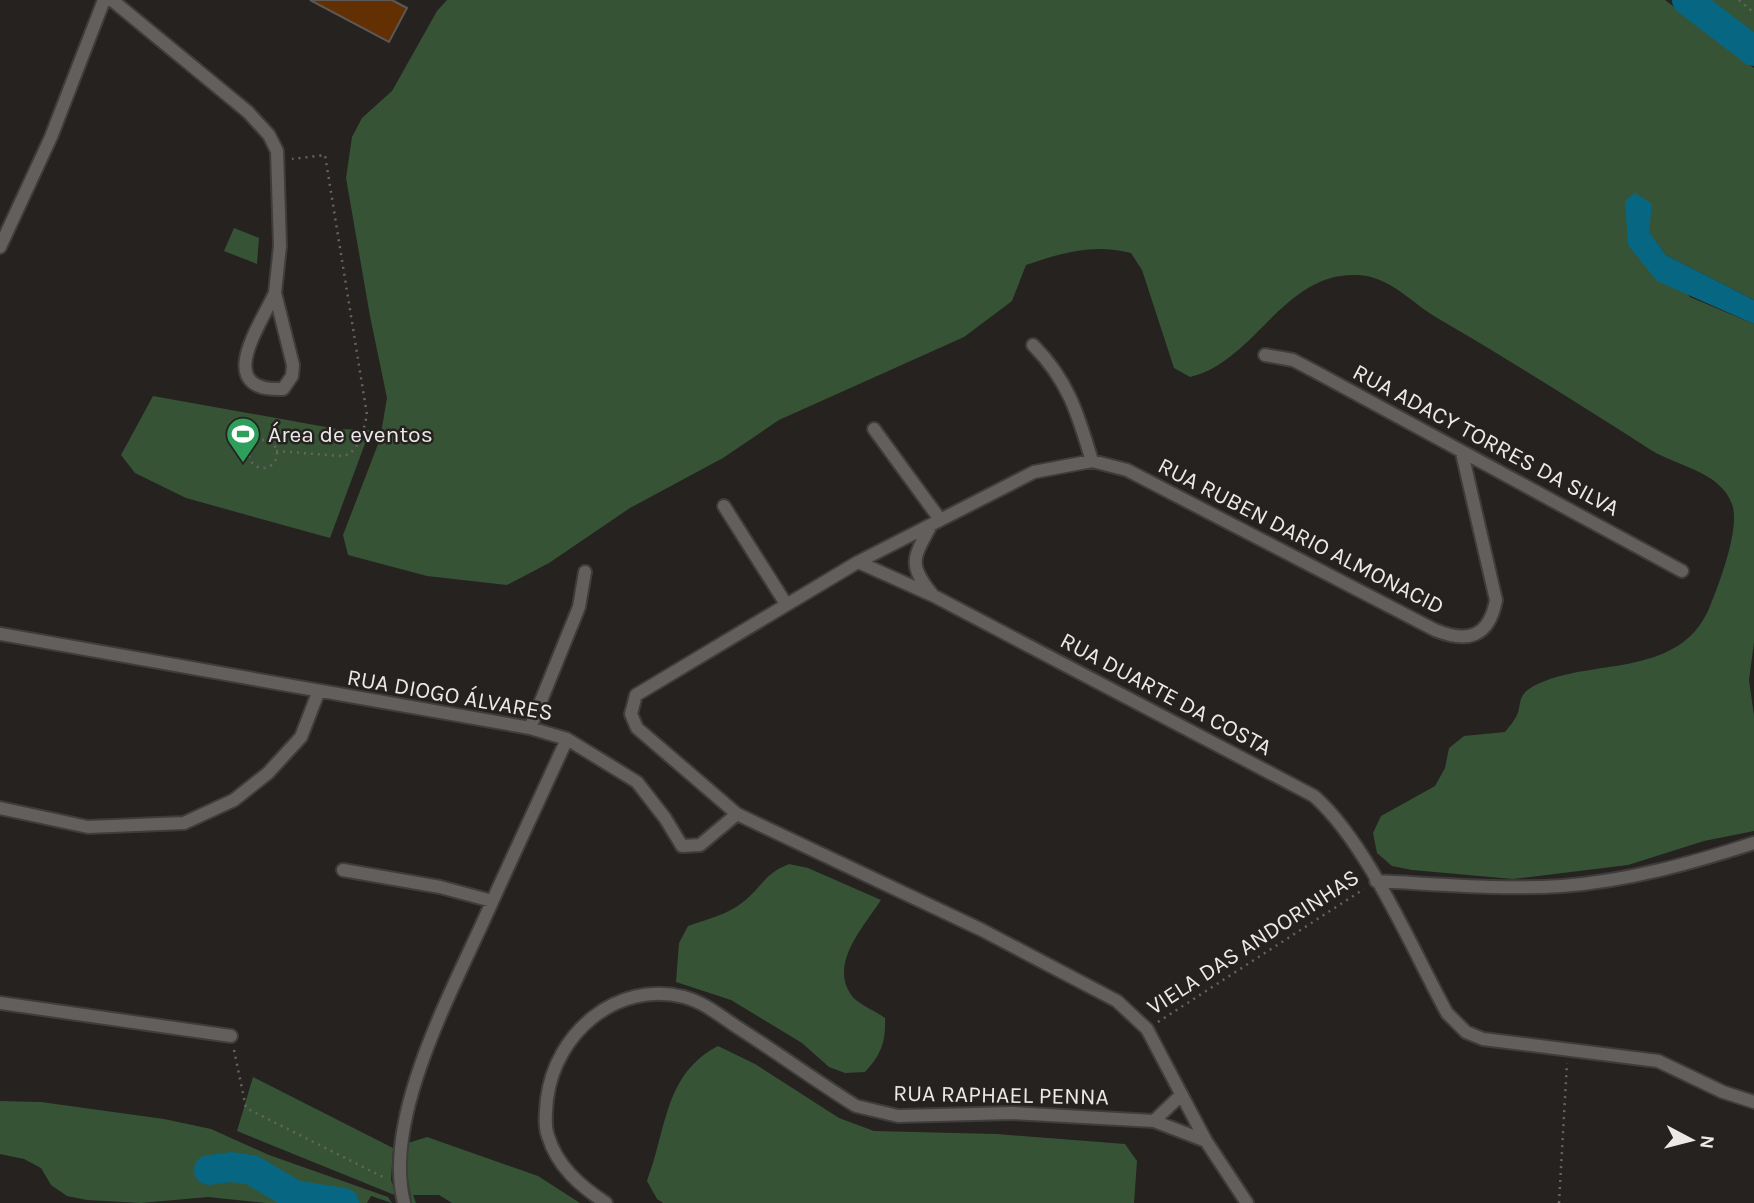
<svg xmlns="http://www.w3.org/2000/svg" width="1754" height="1203" font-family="Karla,sans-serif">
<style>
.green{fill:#375335}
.water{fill:#076783}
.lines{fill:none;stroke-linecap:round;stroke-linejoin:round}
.river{stroke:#076783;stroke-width:30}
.building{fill:#623003;stroke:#5b5855;stroke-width:2}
.minor-casing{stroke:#3f3d3b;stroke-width:16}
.path{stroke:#666361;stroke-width:2.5;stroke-dasharray:2 5;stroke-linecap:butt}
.minor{stroke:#625f5c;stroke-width:12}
.labels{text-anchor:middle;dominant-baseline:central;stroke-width:5;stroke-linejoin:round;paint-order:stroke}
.poi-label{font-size:23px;fill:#eceae9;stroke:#252220;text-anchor:start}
.street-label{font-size:23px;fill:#eceae9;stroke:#252220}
</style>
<rect width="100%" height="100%" fill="#252220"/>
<path class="green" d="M447 0H1665L1754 68V300L1666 255 1625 201 1690 297 1754 324V642L1749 680 1754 716V831L1704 841 1628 865 1513 879 1412 870 1392 866 1377 853 1373 833 1381 816 1435 786 1445 768 1449 748 1464 736 1505 732C1509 727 1514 721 1517 715 1520 709 1519 701 1523 695 1528 687 1542 682 1550 679 1604 661 1679 673 1708 611 1718 587 1741 528 1732 504 1720 471 1676 466 1651 450 1581 405 1511 361 1439 319 1412 304 1391 276 1357 275 1283 272 1256 361 1190 377L1174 368 1142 270 1131 253C1093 243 1062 253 1026 265L1012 301 964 337 779 420 723 458 630 508 549 563 507 585 427 576 348 555 343 535 380 439 387 398 370 316 346 178 352 137 362 118 392 91 437 11Z
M1709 0H1754V39Z
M234 228 259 238 257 264 224 251Z
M153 396 337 429 370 430 330 538 186 498 135 473 121 455Z
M789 864 808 868 881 900C865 925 830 962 850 993 855 1003 876 1011 885 1018 886 1042 881 1055 865 1072L845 1073 829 1067 802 1043 731 1000 676 982 679 943 688 926C707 919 727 915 743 902 763 886 764 874 789 864Z
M718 1046 755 1064 839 1118 874 1131 996 1134 1125 1144 1137 1161 1134 1203H663L657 1199 647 1181C667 1129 664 1074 718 1046Z
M253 1077 393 1148 391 1180 397 1196 237 1131Z
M0 1101 41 1102 164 1119 211 1129 269 1155 388 1197 392 1203 371 1196 367 1203H266L208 1197 141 1203 87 1200 67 1196 51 1185 41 1168 24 1159 0 1154Z
M427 1137 538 1176 580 1203H452L439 1195H413L416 1203H412L405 1162 408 1143Z"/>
<path class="water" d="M1635 193 1652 204 1649 232 1666 255 1754 300V324L1657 281 1628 245 1625 201Z"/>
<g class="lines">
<path class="river" d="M1687 0 1754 51
M209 1170 231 1167 252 1170 294 1195 344 1203"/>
</g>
<path class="building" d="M310 0H392L407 8 389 42Z"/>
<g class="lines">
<g class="minor-casing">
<path id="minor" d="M112 0 248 112 269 135 277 151 280 246 275 293 293 365 292 376 283 389C213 392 259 327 275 293
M0 247 51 137 104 0
M1033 345C1068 380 1078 414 1092 461
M1265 355 1293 360 1314 371 1682 571
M874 429 939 518
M724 506 786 604
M930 527C913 558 908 565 932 594
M858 562 1034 472 1092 461 1127 470 1435 630C1467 643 1489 638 1496 600L1462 453
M0 634 530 728 567 739C539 800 510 862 482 924 448 999 383 1120 404 1203
M530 728 579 607 585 572
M567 739 637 782 665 818 682 846 700 845 737 814 982 930 1117 1001 1147 1029 1206 1141 1247 1203
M0 808 88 827 184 823 234 800 268 773 301 737 318 693
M737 814 637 728 631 714 636 695 858 562 934 596 1314 796C1368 844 1411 947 1447 1013L1466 1032 1483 1039 1658 1061 1723 1092 1754 1102
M343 870 440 887 492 901
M1376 881C1438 884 1500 890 1562 886 1628 881 1692 863 1754 843
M0 1003 231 1036
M1154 1121 1181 1095
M606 1203C580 1186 557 1166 548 1136 544 1125 546 1110 547 1099 555 1034 616 980 684 997 704 1002 723 1018 740 1029 779 1054 816 1081 856 1106L898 1116 1013 1113 1154 1121 1206 1141"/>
</g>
<path class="path" d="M1739 0 1754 13
M249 454a14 14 0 1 1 28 0a14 14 0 1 1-28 0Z
M276 451 341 456 350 454 361 440 367 415 325 155 292 159
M1158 1022 1364 889
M234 1050 246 1108 387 1179
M1559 1203 1567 1063"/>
<use href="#minor" class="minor"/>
</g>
<defs>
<g id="stadium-pin" transform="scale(1.75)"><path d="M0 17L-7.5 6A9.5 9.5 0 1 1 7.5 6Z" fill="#2e9e5b" stroke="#252220"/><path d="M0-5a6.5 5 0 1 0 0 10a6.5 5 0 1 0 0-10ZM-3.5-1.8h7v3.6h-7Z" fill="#fff"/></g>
</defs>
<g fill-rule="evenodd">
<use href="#stadium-pin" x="243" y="434"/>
</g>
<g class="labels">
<g class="poi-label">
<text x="268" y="434">Área de eventos</text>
</g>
<g class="street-label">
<text transform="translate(1486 440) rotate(28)">RUA ADACY TORRES DA SILVA</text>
<text transform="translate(1301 536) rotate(27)">RUA RUBEN DARIO ALMONACID</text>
<text transform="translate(1166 694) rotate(28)">RUA DUARTE DA COSTA</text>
<text transform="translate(450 695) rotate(10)">RUA DIOGO ÁLVARES</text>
<text transform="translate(1253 942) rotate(-33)">VIELA DAS ANDORINHAS</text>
<text transform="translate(1001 1095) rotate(1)">RUA RAPHAEL PENNA</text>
</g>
</g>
<g transform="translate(1691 1140) rotate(97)" stroke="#252220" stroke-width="5" paint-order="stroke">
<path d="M0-5L12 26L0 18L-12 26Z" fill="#eceae9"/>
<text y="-10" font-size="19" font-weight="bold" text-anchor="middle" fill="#eceae9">N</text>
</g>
</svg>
